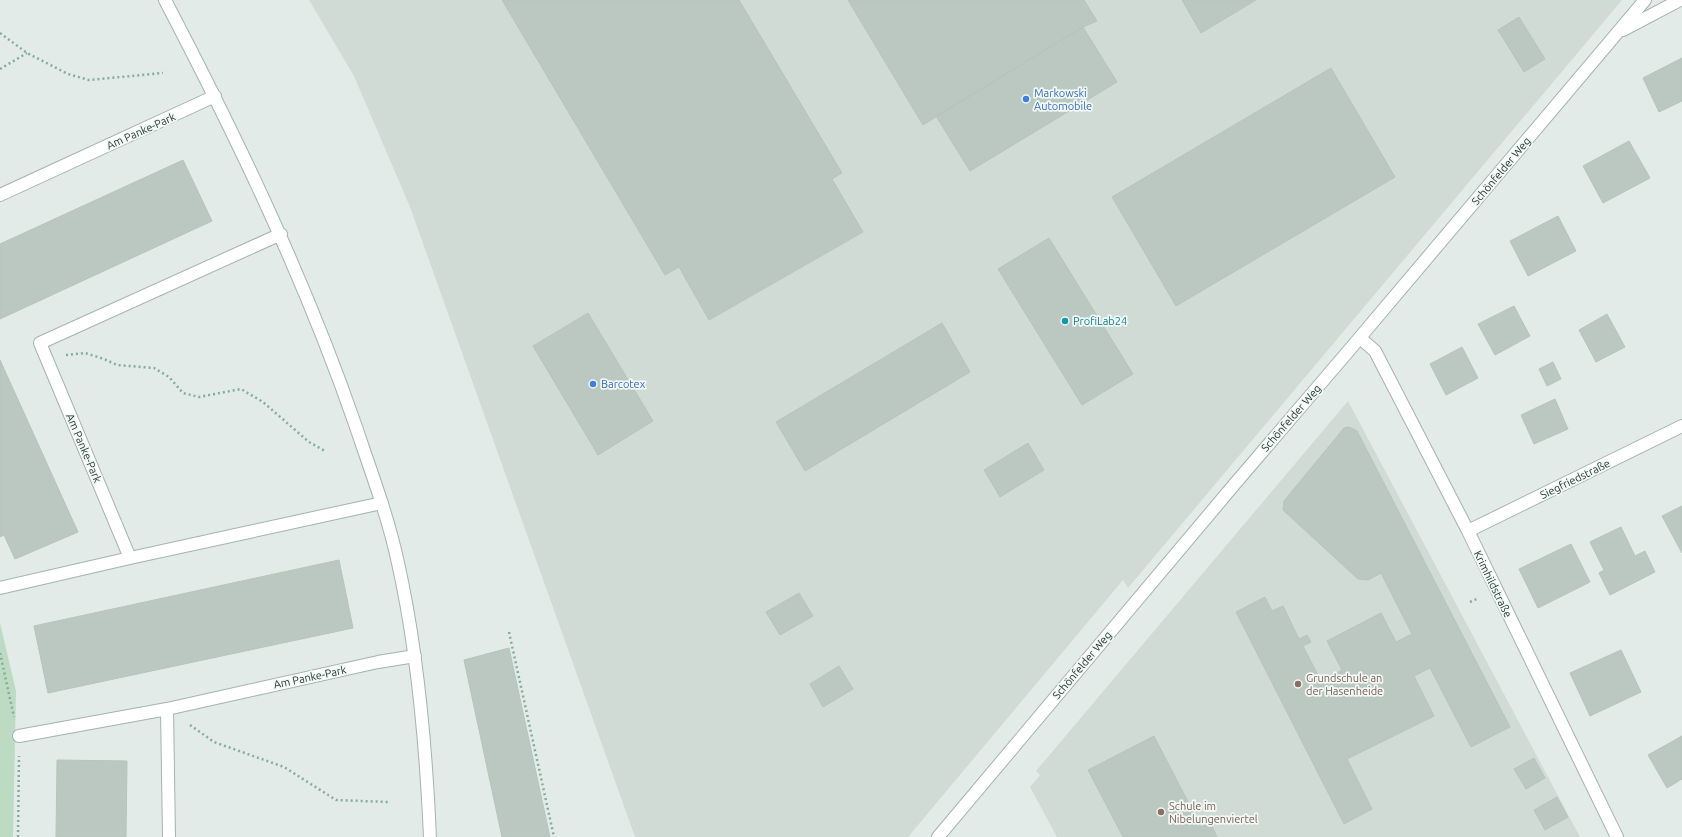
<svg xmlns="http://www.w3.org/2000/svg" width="1682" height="837" font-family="Ubuntu,sans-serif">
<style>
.built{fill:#d1dbd6}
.green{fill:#bddac3}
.building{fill:#bbc8c2;stroke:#b5c4bd}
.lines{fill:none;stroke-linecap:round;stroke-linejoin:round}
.minor-casing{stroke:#a5b3ad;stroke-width:14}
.path{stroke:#85ac9e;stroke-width:2.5;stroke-dasharray:2 3;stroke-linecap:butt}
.minor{stroke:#fff;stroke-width:12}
.shop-dot{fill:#3f7fe0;stroke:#f2f8f5;stroke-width:1.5}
.culture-dot{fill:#0f9aa8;stroke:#f2f8f5;stroke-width:1.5}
.education-dot{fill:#8d6e63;stroke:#f2f8f5;stroke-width:1.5}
.labels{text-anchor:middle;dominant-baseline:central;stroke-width:3.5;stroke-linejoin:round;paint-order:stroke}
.shop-label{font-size:11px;fill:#366cbe;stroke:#f2f8f5;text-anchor:start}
.street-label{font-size:11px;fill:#243b33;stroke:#f2f8f5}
.culture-label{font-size:11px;fill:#0d838f;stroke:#f2f8f5;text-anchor:start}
.education-label{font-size:11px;fill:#785e54;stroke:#f2f8f5;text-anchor:start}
</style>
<rect width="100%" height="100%" fill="#e2ebe7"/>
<path class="built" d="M309 0H1622L1128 588 1123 580 908 837H635L410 207 354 76Z
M1348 401 1580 837H1057L1030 787 1040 775 1036 771Z"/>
<path class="green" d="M0 623 16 691 13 837H0Z"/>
<path class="building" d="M502 0H739L842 173 832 179 863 232 709 320 679 267 665 275Z
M848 0H1084L1097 21 1083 27 923 125Z
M1182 0H1256L1201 33Z
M1519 17 1545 59 1524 72 1498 30Z
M1083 27 1117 82 970 171 936 116Z
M1682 58V101L1659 112 1643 78Z
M1331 68 1395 177 1176 306 1112 197Z
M1629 141 1650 178 1603 203 1583 166Z
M183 160 212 221 0 319V244Z
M1558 216 1576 251 1528 276 1510 241Z
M1049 238 1133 374 1082 405 998 269Z
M1514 306 1530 336 1495 355 1478 324Z
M588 313 653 421 598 455 533 346Z
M1607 314 1625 347 1596 362 1579 330Z
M942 323 970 372 805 471 776 422Z
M1462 347 1478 378 1446 395 1430 364Z
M0 360 78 532 15 559 4 535 0 537Z
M1553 362 1561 379 1547 386 1539 369Z
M1555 399 1568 429 1534 444 1521 415Z
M1349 427 1357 431 1510 727 1471 747 1430 668 1414 676 1434 716 1347 759 1372 809 1344 824 1236 612 1265 597 1272 611 1283 606 1299 639 1307 635 1311 642 1303 646 1321 681 1342 670 1327 641 1381 613 1396 642 1412 634 1381 573 1368 580 1358 579 1283 510 1284 501 1344 428Z
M1028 443 1044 470 1000 497 984 470Z
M1682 506V553L1662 516Z
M1621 527 1635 556 1645 551 1655 572 1610 595 1599 573 1604 570 1590 542Z
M1571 544 1590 582 1538 608 1519 569Z
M339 560 353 628 48 693 34 626Z
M799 593 813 616 780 635 766 612Z
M509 648 550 837H502L464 660Z
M1621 650 1641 692 1590 716 1570 673Z
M839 666 853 689 823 707 810 684Z
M1154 736 1201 827 1210 822 1217 837H1123L1088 770Z
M1682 736V779L1667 788 1648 755Z
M1534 758 1545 778 1526 789 1514 769Z
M57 760 127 761 126 837H56Z
M1557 797 1568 817 1545 830 1534 810Z"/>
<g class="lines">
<g class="minor-casing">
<path id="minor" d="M165 0C237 138 305 279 356 427 371 472 388 516 398 563 418 652 426 746 430 837
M1623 30 1680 0
M0 195 215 96
M281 234 40 343 130 558 382 503
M1360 338 1375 351 1468 531 1617 837
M1468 531 1682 426
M0 588 130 558
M19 736 167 709
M169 837 167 709 378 662 415 656
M938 837 1233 486 1351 348 1645 0"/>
</g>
<path class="path" d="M0 33 27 53 68 74 89 80 163 73
M0 69 27 53
M66 355 85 353 104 359 117 365 154 368 169 377 183 393 199 397 241 389 263 402 309 442 325 451
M1470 602 1479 598
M509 632 554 837
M0 653 14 717
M190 725 214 742 284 767 336 800 388 802
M18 837 19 756"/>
<use href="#minor" class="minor"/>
</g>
<g class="shop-dot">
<circle cx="1026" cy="99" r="4"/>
<circle cx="593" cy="384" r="4"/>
</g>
<circle class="culture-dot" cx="1065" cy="321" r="4"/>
<g class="education-dot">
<circle cx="1298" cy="684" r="4"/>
<circle cx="1161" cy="812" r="4"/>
</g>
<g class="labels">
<g class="shop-label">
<text x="1034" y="93">Markowski<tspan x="1034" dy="13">Automobile</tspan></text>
<text x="601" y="384">Barcotex</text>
</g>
<g class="street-label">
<text transform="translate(141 131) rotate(-24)">Am Panke-Park</text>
<text transform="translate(1501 171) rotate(-50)">Schönfelder Weg</text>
<text transform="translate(1291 418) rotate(-49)">Schönfelder Weg</text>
<text transform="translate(84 448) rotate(67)">Am Panke-Park</text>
<text transform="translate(1575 479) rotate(-26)">Siegfriedstraße</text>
<text transform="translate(1493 584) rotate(64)">Krimhildstraße</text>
<text transform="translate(1082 665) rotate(-50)">Schönfelder Weg</text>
<text transform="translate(310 677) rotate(-12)">Am Panke-Park</text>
</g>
<g class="culture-label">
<text x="1073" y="321">ProfiLab24</text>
</g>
<g class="education-label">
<text x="1306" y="678">Grundschule an<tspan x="1306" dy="13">der Hasenheide</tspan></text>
<text x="1169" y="806">Schule im<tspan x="1169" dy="13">Nibelungenviertel</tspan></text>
</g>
</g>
</svg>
